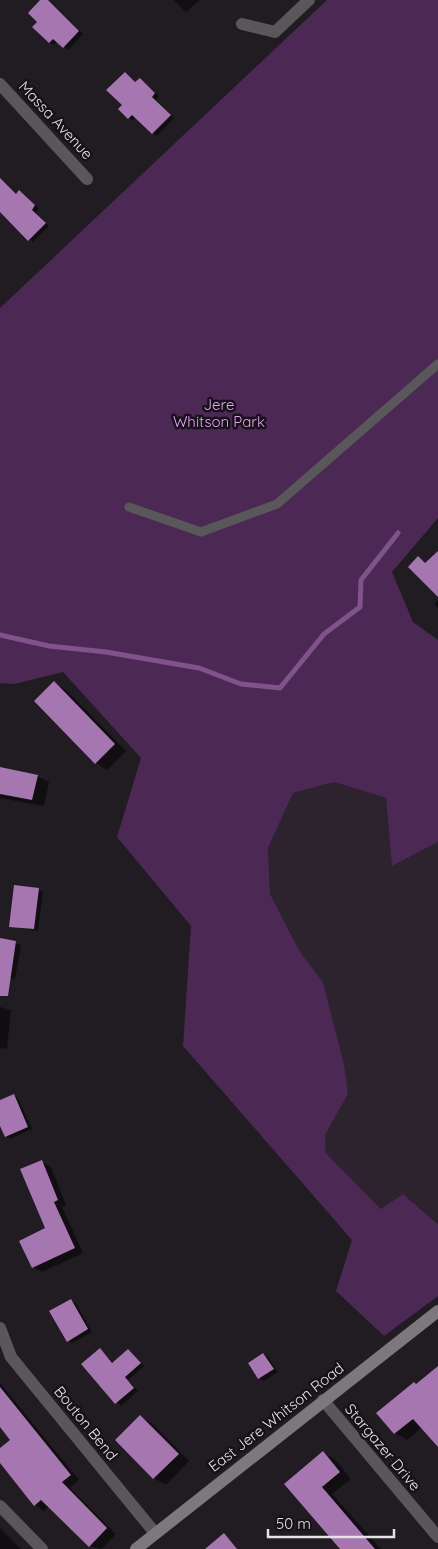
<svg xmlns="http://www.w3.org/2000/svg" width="438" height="1549" font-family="Quicksand,sans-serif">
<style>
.built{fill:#2c232e}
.green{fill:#4c2855}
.shadow{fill:#0007}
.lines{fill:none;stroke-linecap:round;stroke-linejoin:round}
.stream{stroke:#80538a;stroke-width:5}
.building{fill:#a576b0}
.lane{stroke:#5a575b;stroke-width:9}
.street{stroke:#5a575b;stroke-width:12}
.secondary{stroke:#7d787e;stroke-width:12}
.labels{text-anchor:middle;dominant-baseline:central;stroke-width:5;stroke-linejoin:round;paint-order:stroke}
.street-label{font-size:15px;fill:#e6e2e7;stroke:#171219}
.park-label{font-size:15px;fill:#e4a3f3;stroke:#171219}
</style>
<rect width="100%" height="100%" fill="#211b22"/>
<path class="built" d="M334 782 386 798 392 866 438 842V1223L403 1194 382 1209 326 1153 325 1135 348 1094 323 982 300 952 270 894 268 848 293 793Z"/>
<path class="green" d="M327 0H438V518L392 572 413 622 438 640V842L392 866 386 798 334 782 293 793 268 848 270 894 300 952 323 982 344 1065 348 1094 325 1135 326 1153 381 1209 403 1194 438 1224V1296L384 1336 336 1291 352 1240 183 1046 191 926 117 837 141 758 63 672 14 684 0 683V308Z"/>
<path class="shadow" d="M42 0H49L83 34 68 50 57 41 54 45 49 42 39 22Z
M174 0H200L186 12Z
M125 73 136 83 140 80 144 82 159 96 156 100 174 118 157 136 136 117 133 121 129 118 124 105Z
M6 186 17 194 20 192 24 194 39 209 36 213 49 226 33 242 0 211V192Z
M438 600V608L434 604Z
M54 683 66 690 126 751 107 770 96 763Z
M0 768 37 776 49 782 44 806 0 798Z
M38 889 43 892 38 931 11 926Z
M0 939 21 945 15 979 0 977Z
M0 1007 11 1010 7 1049 0 1048Z
M14 1096 18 1098 32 1129 10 1139 6 1136 0 1123V1102Z
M42 1162 51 1167 66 1205 62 1207 83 1253 42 1272 33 1267 47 1229Z
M71 1300 76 1303 92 1332 72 1343 68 1341Z
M100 1350 114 1363 129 1350 144 1366 128 1380 138 1391 121 1406 83 1365Z
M263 1354 268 1357 278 1372 264 1381 259 1378 249 1364Z
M438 1366V1446L422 1427 407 1440 395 1433 378 1413Z
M0 1383 79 1480 70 1488 116 1534 101 1549 89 1546 49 1506 44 1511 35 1505 0 1461V1450L12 1440 0 1425Z
M140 1417 152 1423 189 1461 166 1485 154 1478 116 1440Z
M323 1453 335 1459 351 1479 332 1494 381 1549H342L286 1484Z
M0 1528 21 1549H0Z"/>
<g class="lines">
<path class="stream" d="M0 635 49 646 106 652 199 668 241 684 280 688 324 634 360 607 361 580 398 533"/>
</g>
<path class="building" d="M40 0H48L79 31 63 48 53 39 49 43 32 27 37 22 28 13Z
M125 72 135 82 140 78 155 93 152 97 171 115 152 134 132 115 128 119 118 109 122 105 106 90Z
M0 178 16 194 19 190 35 205 32 210 46 223 28 241 0 212Z
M438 551V597L408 567 418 556 425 563Z
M54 681 115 744 95 764 34 701Z
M0 767 38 775 32 800 0 794Z
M14 885 39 888 34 929 9 927Z
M0 938 16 941 8 996H0Z
M14 1094 28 1127 5 1137 0 1126V1100Z
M42 1160 58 1200 54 1202 75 1248 32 1268 19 1241 45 1228 20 1169Z
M71 1299 88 1329 67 1342 49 1311Z
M100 1348 112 1363 128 1349 141 1363 125 1377 134 1388 115 1404 81 1364Z
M263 1353 274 1369 258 1379 248 1363Z
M438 1366V1447L413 1419 394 1434 376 1413 414 1382 416 1384Z
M0 1387 71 1475 62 1482 107 1528 89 1547 41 1500 34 1506 0 1463V1448L10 1440 0 1427Z
M140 1415 179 1454 153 1479 115 1440Z
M323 1451 340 1472 322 1487 375 1549H340L284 1484Z
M224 1533 237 1549H205Z"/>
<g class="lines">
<path class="lane" d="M129 507 201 532 277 504 438 364"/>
<path class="street" d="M242 24 275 32 309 0
M0 84 87 179
M0 1328 11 1357 155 1533
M323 1400 438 1537
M0 1506 42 1549"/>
<path class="secondary" d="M136 1549 438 1311"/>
</g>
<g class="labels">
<g class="street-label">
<text transform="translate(56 120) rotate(47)">Massa Avenue</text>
<text transform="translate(276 1417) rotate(-38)">East Jere Whitson Road</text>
<text transform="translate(86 1423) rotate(51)">Bouton Bend</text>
<text transform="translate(383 1447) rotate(50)">Stargazer Drive</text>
</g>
<g class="park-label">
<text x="219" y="404">Jere<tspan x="219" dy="17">Whitson Park</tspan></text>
</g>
</g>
<path d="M268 1529v8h126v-8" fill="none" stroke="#e6e2e7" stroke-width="2.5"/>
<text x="276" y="1529" font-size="15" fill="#e6e2e7" stroke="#171219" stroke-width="4" paint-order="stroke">50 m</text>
</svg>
